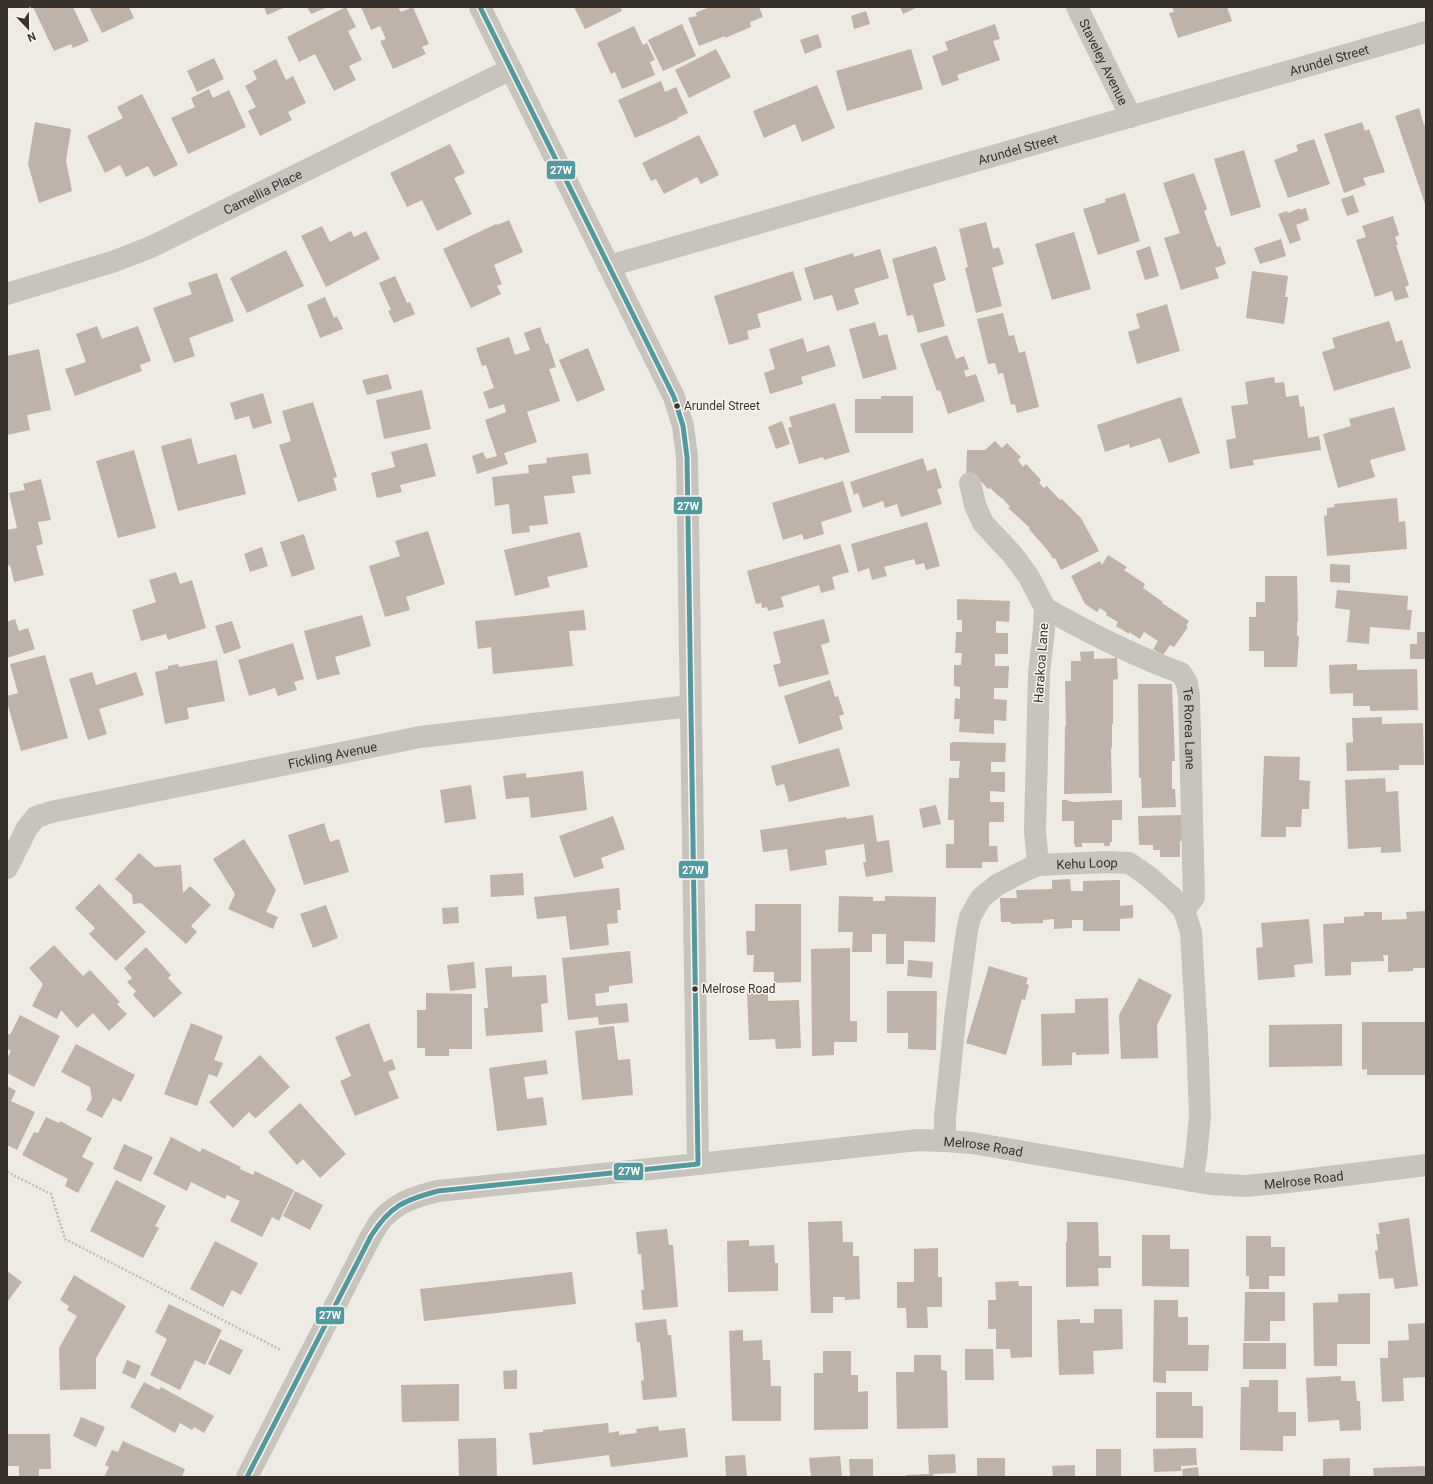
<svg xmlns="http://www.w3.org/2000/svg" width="1433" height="1484" font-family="Roboto,sans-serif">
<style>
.building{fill:#bfb2a8}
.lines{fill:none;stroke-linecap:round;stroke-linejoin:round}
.path{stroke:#c0bcb6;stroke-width:2.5;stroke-dasharray:2 2;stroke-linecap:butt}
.minor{stroke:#c7c3bd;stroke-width:22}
.tertiary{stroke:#c7c3bd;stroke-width:22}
.bus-1-casing{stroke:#f9f5ee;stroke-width:8}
.bus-1{stroke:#54999f;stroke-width:5}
.bus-dot{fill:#38312c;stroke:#f9f5ee;stroke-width:1.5}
.labels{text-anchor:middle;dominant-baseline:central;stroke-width:3;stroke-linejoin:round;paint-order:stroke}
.bus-label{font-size:12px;fill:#38312c;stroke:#f9f5ee;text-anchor:start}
.street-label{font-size:13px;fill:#38312c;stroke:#f9f5ee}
.line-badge{stroke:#f9f5ee;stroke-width:1.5}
.badge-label{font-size:11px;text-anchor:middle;font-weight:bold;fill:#fff}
</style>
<rect width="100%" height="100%" fill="#eeebe4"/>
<path class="building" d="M33 7H73L89 41 73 48 71 44 54 51Z
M89 7H129L134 18 102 33Z
M264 7H286L267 15Z
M307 7H328L311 14Z
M346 7 356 27 348 31 362 60 349 66 356 80 334 91 315 54 299 62 287 37Z
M361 7H398L401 12 413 7 429 44 422 47 426 54 393 69 380 41 386 39 380 26 371 30Z
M574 7H620L622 11 585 29Z
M710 7H759L763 17 750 22 751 27 725 38V36L699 46 688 18 697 16 695 13Z
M900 7H918L903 14Z
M1172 7H1227L1232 21 1178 38 1169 13 1174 12Z
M866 11 870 24 854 29 851 16Z
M682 24 696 56 663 71 648 40Z
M995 24 1000 39 993 41 1000 60 957 75 959 80 942 86 932 56 948 50 945 42Z
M634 26 643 45 647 43 655 60 650 62 655 75 622 89 615 72 611 74 597 43Z
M818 34 822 47 805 54 800 40Z
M716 49 731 77 689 98 675 70Z
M911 49 923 89 847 111 836 71Z
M214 58 224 79 197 92 187 71Z
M276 59 286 80 293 76 306 103 288 112 292 120 260 136 248 111 256 107 245 86 257 79 253 71Z
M661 81 665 92 676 87 688 113 677 118 678 119 635 138 618 100Z
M817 85 835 128 802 142 795 124 764 138 753 111Z
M209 89 213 98 229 90 246 127 188 154 171 118 195 107 191 98Z
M142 94 178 165 154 177 148 166 126 177 120 165 105 173 87 136 123 118 117 107Z
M1419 108 1424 125 1426 124V207L1395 116Z
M35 122 71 129 66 161 72 191 39 203 28 164Z
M1362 122 1365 131 1369 129 1385 172 1363 178 1366 185 1344 193 1324 134Z
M699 135 719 175 701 184 697 177 664 194 656 179 651 181 642 163Z
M1314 139 1330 184 1288 198 1274 160 1298 151 1296 145Z
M450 144 465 173 454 178 472 214 437 231 422 200 407 207 390 173Z
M1244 150 1261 207 1231 216 1214 159Z
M1194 173 1207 209 1204 211 1217 247 1220 246 1226 264 1215 268 1219 278 1181 290 1164 238 1180 233 1163 183Z
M1125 193 1140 241 1098 255 1083 209 1106 202 1105 199Z
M1353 195 1359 212 1347 216 1341 199Z
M1300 208V210L1306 208 1309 220 1296 225 1301 240 1290 244 1278 214 1287 211 1288 213Z
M1393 216 1399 235 1395 237 1398 245H1396L1409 285 1405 287 1409 297 1395 301 1392 291 1375 297 1356 240 1366 237 1362 226Z
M509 220 523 252 494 265 502 284 497 286 501 294 471 308 443 249 496 224 497 225Z
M986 222 993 249 999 247 1004 264 992 268 1002 306 976 313 965 268 968 267 959 229Z
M322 226 330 242 351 231 354 237 366 231 380 259 326 287 301 236Z
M1074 232 1091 289 1052 300 1035 244Z
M1281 239 1286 256 1260 264 1254 248Z
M936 246 946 280 933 284 945 326 918 333 913 315 907 316 892 259Z
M1150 246 1159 276 1145 280 1136 251Z
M880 249 889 278 854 289 859 304 837 311 832 295 814 300 804 268 853 253 854 257Z
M286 250 304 286 247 313 230 278Z
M793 271 802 300 757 314 761 327 747 331 749 339 729 345 714 296Z
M1252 271 1288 276 1285 297H1288L1284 324 1246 318Z
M217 273 234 321 189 338 195 356 174 363 153 308 192 294 188 283Z
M395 276 407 303 410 302 415 314 394 323 388 311 391 310 379 283Z
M325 297 334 318 337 316 343 329 320 338 307 305Z
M1167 304 1180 351 1137 364 1128 332 1140 328 1136 314Z
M1003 313 1009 336 1014 335 1019 353 1025 351 1039 407 1017 413 1015 404 1011 405 1003 373 998 374 995 363 988 364 977 319Z
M1389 321 1396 342 1402 340 1411 368 1334 391 1322 352 1335 348 1332 338Z
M875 322 879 336 887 334 897 369 863 379 849 329Z
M97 326 102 339 138 326 151 361 140 365 142 371 75 396 65 369 86 362 76 334Z
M540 327 546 344 548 343 556 367 549 369 560 401 527 412 537 442 504 453 508 464 477 474 472 456 483 452 486 459 497 456 485 420 506 412 504 404 489 409 483 392 494 388 486 365 482 366 476 348 509 337 515 355 530 350 524 333Z
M947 335 956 359 964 356 969 369 964 371 966 377 976 374 985 401 948 414 940 390 937 391 920 344Z
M803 338 807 352 829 345 836 366 801 377 803 384 770 394 764 373 775 369 769 349Z
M588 348 605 390 577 402 559 360Z
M39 349 51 410 27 415 30 430 7 435V356Z
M388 374 392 389 367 395 362 380Z
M1274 377 1275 383 1284 382 1286 397 1298 395 1300 407 1304 406 1308 438 1319 436 1321 450 1253 460 1254 465 1230 469 1226 440 1236 438 1231 406 1248 404 1245 382Z
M422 390 431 429 384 439 376 400Z
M263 393 272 423 253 429 249 416 235 420 230 403Z
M881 396H913V433H855V399H881Z
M1181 397 1200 453 1169 463 1160 438 1130 448 1129 444 1105 452 1097 425Z
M313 402 337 477 333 478 337 490 298 502 279 445 291 441 282 411Z
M835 403 850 452 824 460 823 457 799 464 788 428 792 427 789 417Z
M1394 407 1406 450 1370 460 1375 477 1338 488 1323 434 1351 426 1349 419Z
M782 421 790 444 776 449 768 427Z
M191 438 198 464 236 454 246 494 178 511 161 446Z
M995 441 1002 448 1007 443 1021 457 1018 460 1023 467 1026 464 1041 480 1039 483 1044 488 1047 486 1060 500 1062 499 1081 518 1099 551 1061 570 1055 558 1053 559 1049 552 1029 529 1030 528 1008 508 1010 507 1002 498H1001L990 488 988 489 978 478H966L967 450H985Z
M427 443 436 476 400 485 402 492 377 498 371 473 395 467 391 452Z
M134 450 156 528 118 538 96 461Z
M588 453 591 474 572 476 575 493 544 496 548 524 529 526 530 532 512 534 509 504 495 506 492 477 529 473 528 465 547 463 546 458Z
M923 458 927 471 936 468 942 488 937 489 942 504 901 517 897 504 885 508 883 501 863 508 858 493 854 495 850 482Z
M41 479 51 520 38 522 43 544 36 546 44 575 14 582 10 565 7 566V530L17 528 9 493 25 490 23 484Z
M843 481 852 512 821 522 824 534 804 540 802 534 783 540 772 503Z
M1397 498 1399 522 1405 521 1407 549 1327 556 1324 516 1327 515V508L1335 507 1334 504Z
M927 522 940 566 926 570 924 563 916 565 914 559 884 567 887 576 872 580 869 568 858 572 851 544Z
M428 531 445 584 406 597 410 610 385 617 369 566 400 556 395 541Z
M580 532 588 567 547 577 550 587 515 596 504 550Z
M304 534 315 569 292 577 280 542Z
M840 544 849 572 832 577 835 589 821 593 819 585 781 597 784 607 768 611 767 607 762 608 761 603 756 604 747 571Z
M262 547 268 566 250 572 244 554Z
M1108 555 1127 567 1124 570 1145 584 1143 588 1163 602 1162 603 1189 621 1186 626 1188 627 1174 647 1170 645 1163 655 1153 649 1158 641 1144 632 1140 639 1129 632V634L1116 626 1118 622 1106 615 1107 613 1100 608 1097 612 1085 604 1071 576 1100 561 1102 565Z
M1330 564 1350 565V583L1330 582Z
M176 572 180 584 192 580 206 628 168 640 166 634 141 641 132 610 156 602 149 580Z
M1265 576H1297L1298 622H1297V636H1299L1297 667H1264V651H1249V617H1256V602H1265Z
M1337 590 1408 596 1407 610H1412L1410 630 1370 627 1369 644 1347 642 1350 610 1335 608Z
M957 599 1010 601 1009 622 996 621V633H1008V654H995V666H1009L1008 688H994V699L1007 700 1006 721 994 720V734L959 732 960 719H954L955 698 960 699V687L954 686V665H961L962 653H955L956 632H962V620H957Z
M584 610 586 630 569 631 573 666 493 674 491 647 478 649 475 621Z
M362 615 371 646 335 657 340 674 317 680 304 631Z
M15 619 19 631 28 628 35 649 7 658V622Z
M824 619 830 642 821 645 829 674 779 687 773 665 781 663 773 632Z
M232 621 241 648 224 654 215 626Z
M1417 632H1426V659H1410V644H1417Z
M293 643 304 679 294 682 297 690 278 696 275 688 249 696 238 660Z
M1094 651V659L1117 658 1118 679 1113 680V724H1112V747L1111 748 1112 793 1064 794 1065 726H1066L1065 681H1071V661H1081L1080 652Z
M45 655 68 738 21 751 7 702V696L18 693 10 664Z
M217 660 225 701 187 708 189 719 165 724 155 672 168 669V666L178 664 179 667Z
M1357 664V670L1417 669 1418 710 1370 711V706H1353V693L1330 694 1329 665Z
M92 672 96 685 136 672 144 695 99 709 107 734 88 740 69 679Z
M830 680 835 697 838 696 844 714 839 716 843 729 799 744 784 696Z
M1138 684H1172L1175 761H1172V789H1175L1176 807 1142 808 1141 778H1139Z
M1382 717V724L1423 723 1424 765H1399V770L1347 771 1346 743 1353 742 1352 718Z
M955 742 1006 743 1005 762H991V772H1005V792L990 791V802H1004V822H989V846H997L998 862H982V868H946V844H954V820H948L949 778H959V771L960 761H950V743Z
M839 748 850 786 789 802 784 784 776 786 771 766Z
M1264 756 1300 757 1299 780 1310 781 1309 809H1302L1301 827H1286V837H1261Z
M583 771 587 810 531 818 529 797 506 799 503 776 526 773V778Z
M1385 778 1386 792 1398 791 1401 852 1381 853V847L1348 849 1345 780Z
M471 785 476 819 445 823 440 790Z
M1062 800H1068V801L1074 802 1122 800V820H1112V842H1110V846H1104V843H1082V847H1075V844H1074V821H1062Z
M936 805 941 824 923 828 919 809Z
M873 815 877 842 889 840 893 872 866 877 863 862H866L864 844 825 850 827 865 790 871 787 849 763 852 760 830 846 817 847 819Z
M1182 815 1183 841H1180V857H1160V850H1153V845H1139L1138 816Z
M613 816 625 849 601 858 604 868 574 878 559 836Z
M324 823 330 842 339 839 349 872 304 885 288 835Z
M244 839 276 890 266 912 278 917 273 929 228 909 235 894 213 859Z
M139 853 155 867 181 865 183 893 190 886 211 905 191 926 197 932 186 944 141 903 133 904 132 895 115 879Z
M523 873 524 895 491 897 490 875Z
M1070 879 1071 891H1083V881L1120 880V906L1133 905V918L1120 919V931H1083V920H1072V928L1054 929V919L1043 920V923L1011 924V922H1001L1000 898H1017L1016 890 1052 889V880Z
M99 884 146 932 116 961 89 934 95 928 75 908Z
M619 888 621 910H617L618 923 607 924 609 945 570 950 566 916 537 919 534 897Z
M839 896 873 897V901H885V896L936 897 935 942 904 941V964H886V934H872V952H852L853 932H838Z
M755 904H801V982L774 983V972H753L754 955H747L746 931H755Z
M326 905 338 938 313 948 300 914Z
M458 907 459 923 443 924 442 908Z
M1426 911V968H1413V971L1388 972V955H1383L1384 961 1351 962V975L1325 976 1323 924 1344 923V917L1364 916V912H1382V920L1407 919 1406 912Z
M1309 919 1313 963 1294 965 1295 977 1258 980 1256 948 1263 947 1261 923Z
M54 945 83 976 90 970 120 1002 117 1004 127 1014 109 1031 93 1013 77 1028 61 1010 57 1019 32 1006 43 984 29 968Z
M146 947 171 975 168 978 182 993 154 1018 133 995 136 991 127 982 132 978 124 968Z
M850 948V1021H857V1042H834V1055L812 1056 811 949Z
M630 951 633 983 609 986V992L595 994 596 1006 627 1003 629 1022 599 1025 598 1017 568 1020 562 958Z
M908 960 933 962 932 978 907 976Z
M474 962 476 988 450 991 447 965Z
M512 966V977L546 975 548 1003 541 1004 543 1032 486 1036 484 1008H488L485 968Z
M989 966 1028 978 1026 984 1029 985 1025 1000 1022 999 1006 1055 966 1043Z
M1139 978 1172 995 1157 1025 1158 1058 1121 1059 1119 1015Z
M768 991V1001L799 1000 801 1048 776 1049 775 1039 749 1040 747 992Z
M887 991H937L936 1050 908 1049V1033H887Z
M426 993 472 994V1049H449V1056H425V1048H417V1010H426Z
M1108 998 1109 1054 1076 1055V1052L1072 1053V1065L1042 1066 1041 1014 1075 1013V999Z
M20 1015 60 1036 34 1087 7 1073V1058L11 1051 7 1049V1033L10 1035Z
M1362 1022H1426V1075H1367V1069L1362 1070Z
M191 1023 223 1036 214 1060 223 1063 217 1077 209 1074 197 1106 164 1094Z
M369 1023 384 1062 392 1059 396 1069 388 1072 399 1098 355 1116 340 1081 351 1076 335 1037Z
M1342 1024V1066L1269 1067V1025Z
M614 1026 618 1060 630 1059 633 1095 582 1100 575 1031Z
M76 1044 135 1075 121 1102 113 1098 102 1118 86 1110 92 1099 90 1087 61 1072Z
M260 1055 290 1087 257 1117 255 1118 249 1112 233 1128 209 1102Z
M546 1060 548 1074 524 1077 527 1099 543 1097 547 1125 497 1131 489 1068Z
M7 1086 16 1091 11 1101 35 1112 17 1150 7 1145Z
M300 1103 346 1154 320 1178 303 1159 297 1165 268 1132Z
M46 1117 59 1123 60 1121 92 1138 82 1157 94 1163 78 1193 65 1186 68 1179 22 1155 34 1132 38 1133Z
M171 1137 200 1152 202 1148 241 1167 240 1169 253 1175 255 1171 294 1190 279 1221 272 1217 262 1237 230 1221 240 1201 227 1195 225 1199 191 1182 187 1191 153 1174Z
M124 1144 153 1157 141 1182 113 1169Z
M116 1180 166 1206 155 1226 159 1228 143 1258 90 1231Z
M295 1191 323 1205 310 1230 283 1216Z
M1409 1218 1418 1286 1395 1289 1393 1278 1379 1279 1375 1251 1378 1250 1376 1234H1380L1378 1223Z
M842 1221 843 1242H853V1256H859L860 1299 845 1300V1297H833V1313H811L808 1222Z
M1067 1222H1098L1099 1256H1111V1268H1098L1099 1286 1066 1287V1242H1067Z
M667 1229 669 1245H673L678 1307 643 1310 641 1290H644L641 1254H638L636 1232Z
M1142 1235H1170V1249H1189V1287L1142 1286Z
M1246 1236H1271V1247H1285V1276H1269V1289H1249V1276H1246Z
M749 1240V1246L774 1245 775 1263H778V1291L728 1292 727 1241Z
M215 1241 258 1263 241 1295 232 1290 223 1307 190 1289Z
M938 1248V1277H942V1307H927L928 1328H907L906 1308H897V1282H914V1249Z
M7 1271 22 1282 8 1301H7Z
M572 1272 576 1304 424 1321 420 1289Z
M74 1275 126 1306 96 1358V1389L60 1390 59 1348 77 1316 67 1310 69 1306 60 1300Z
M1018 1281 1019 1286H1032V1357L1011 1358 1010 1349H996V1329H988V1300H996L995 1282Z
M1245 1292H1285V1321H1270V1341H1244Z
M1370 1293V1344H1337V1366H1314L1313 1303 1338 1302V1294Z
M1154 1300H1178V1317H1188V1345H1209L1208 1371H1166V1383L1153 1382Z
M169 1304 222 1330 205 1365 195 1360 180 1390 150 1375 167 1339 155 1332Z
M1094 1309H1122L1123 1349 1093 1351 1094 1374 1059 1375 1057 1320 1080 1319V1323H1094Z
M666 1319 668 1335H671L677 1397 643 1400 641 1381 644 1380 640 1342H637L635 1323Z
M1426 1323V1377L1403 1378 1404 1401 1382 1402 1380 1358H1388V1341L1409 1340 1408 1324Z
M743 1330V1341L762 1340 763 1360H770L771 1386H781V1421H732L729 1331Z
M220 1339 243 1350 230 1375 208 1364Z
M1243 1343H1286V1369H1243Z
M965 1349H993L994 1380H965Z
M823 1351H851V1375H858V1392L868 1391V1429L814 1430V1373H823Z
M914 1355H941V1370L947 1371 948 1428 897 1429 896 1372H914Z
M127 1360 141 1366 135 1379 122 1373Z
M517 1370V1389H504L503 1371Z
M1341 1376V1381H1355L1357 1401H1360L1361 1430 1340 1431 1339 1420 1308 1422 1306 1378Z
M1249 1380H1278V1412H1296V1436H1283V1451L1240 1450 1241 1387H1249Z
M144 1382 159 1390 161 1387 214 1416 204 1433 194 1427 192 1430 180 1423 175 1433 130 1407Z
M459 1384V1421L402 1422 401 1385Z
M1156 1392H1192V1406H1203V1438H1156Z
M81 1417 105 1427 96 1447 73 1436Z
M608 1423 609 1433 619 1431V1435L637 1433 636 1429 658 1426 659 1431 685 1428 688 1457 611 1467 609 1455 533 1465 529 1433 543 1432V1430Z
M8 1434H50L51 1469H39V1477H19V1466H8Z
M496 1438 497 1477H459L458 1439Z
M123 1441 185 1469 182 1477H104L109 1467 105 1465 112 1450 118 1452Z
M1196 1448 1197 1465 1181 1466V1471L1154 1472 1153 1449Z
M1096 1449H1121V1477H1096Z
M955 1454 956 1473 933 1474 934 1477H906V1475L929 1474 928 1455Z
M745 1455 747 1477H726L725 1456Z
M840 1456 842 1477H811L809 1458Z
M977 1458H1005V1477H977Z
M1350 1458V1477H1323V1459Z
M849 1459H873V1477H850Z
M1075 1465V1477H1053L1052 1466Z
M1426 1466V1477H1374L1373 1468Z
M1198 1467 1199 1477H1183L1182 1469Z"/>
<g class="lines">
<path class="path" d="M7 1172 51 1194 65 1239 281 1350"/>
<g class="minor">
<path id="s1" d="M1077 7 1131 117"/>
<path id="s2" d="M609 266 1426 32"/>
<path id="s3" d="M7 294 115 261 151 247 511 69"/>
<path d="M970 483 975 505 983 523 1012 554 1029 577 1045 608 1044 629 1039 673 1035 831 1038 865"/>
<path id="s4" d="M1045 608C1089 633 1134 656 1181 673L1187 683 1189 696 1194 897 1184 910"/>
<path id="s5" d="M7 868 27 828 36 817 51 812 420 737 690 706"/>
<path id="s6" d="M945 1141V1117L956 1011 967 931 970 917 981 898 997 885 1026 870 1038 865 1107 862 1129 863 1148 876 1172 897 1184 910 1191 932 1197 1036 1200 1116 1196 1157 1192 1181"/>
<path id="s7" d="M698 1164 918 1140 945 1141 972 1143 1211 1184 1245 1186 1288 1182 1426 1165"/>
</g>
<path class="tertiary" d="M247 1477 371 1236C375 1230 379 1221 385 1216 400 1201 418 1196 438 1191L698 1164 687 457 683 426 674 397 480 7"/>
<g class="bus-1-casing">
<path id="bus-1" d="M247 1477 371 1236C390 1206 404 1200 438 1191L698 1164 687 457 683 426 674 397 480 7"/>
</g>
<use href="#bus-1" class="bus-1"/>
</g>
<g class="bus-dot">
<circle cx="677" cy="406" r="3.5"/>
<circle cx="695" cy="989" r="3.5"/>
</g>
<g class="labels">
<g class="bus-label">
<text x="684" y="406">Arundel Street</text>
<text x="702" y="989">Melrose Road</text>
</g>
<g class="street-label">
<text stroke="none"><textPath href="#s2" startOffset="749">Arundel Street</textPath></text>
<text stroke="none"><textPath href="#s1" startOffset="61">Staveley Avenue</textPath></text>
<text stroke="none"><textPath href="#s2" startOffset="425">Arundel Street</textPath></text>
<text stroke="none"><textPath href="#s3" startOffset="276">Camellia Place</textPath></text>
<text transform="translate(1041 663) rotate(-86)">Harakoa Lane</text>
<text stroke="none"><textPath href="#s4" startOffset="208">Te Rorea Lane</textPath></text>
<text stroke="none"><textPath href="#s5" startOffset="362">Fickling Avenue</textPath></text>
<text stroke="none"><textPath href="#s6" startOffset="363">Kehu Loop</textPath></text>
<text stroke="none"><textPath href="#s7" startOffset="287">Melrose Road</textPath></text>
<text stroke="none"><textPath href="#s7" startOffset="611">Melrose Road</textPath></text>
</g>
</g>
<g class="line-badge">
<rect x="546" y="160" width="30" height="20" rx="4" fill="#54999f"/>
<rect x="673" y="496" width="30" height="19" rx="4" fill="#54999f"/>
<rect x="678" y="860" width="31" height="19" rx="4" fill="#54999f"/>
<rect x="613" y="1162" width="31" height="19" rx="4" fill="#54999f"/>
<rect x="315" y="1306" width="30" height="19" rx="4" fill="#54999f"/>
</g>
<g class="badge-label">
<text x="561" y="174">27W</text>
<text x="688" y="510">27W</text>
<text x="693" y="874">27W</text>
<text x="629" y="1175">27W</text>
<text x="330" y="1319">27W</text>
</g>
<rect width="1433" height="1484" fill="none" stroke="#38312c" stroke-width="16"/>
<g transform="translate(28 28) rotate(158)" stroke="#f9f5ee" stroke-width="3" paint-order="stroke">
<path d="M0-3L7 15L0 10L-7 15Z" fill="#38312c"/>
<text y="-6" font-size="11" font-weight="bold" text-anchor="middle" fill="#38312c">N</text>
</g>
</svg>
